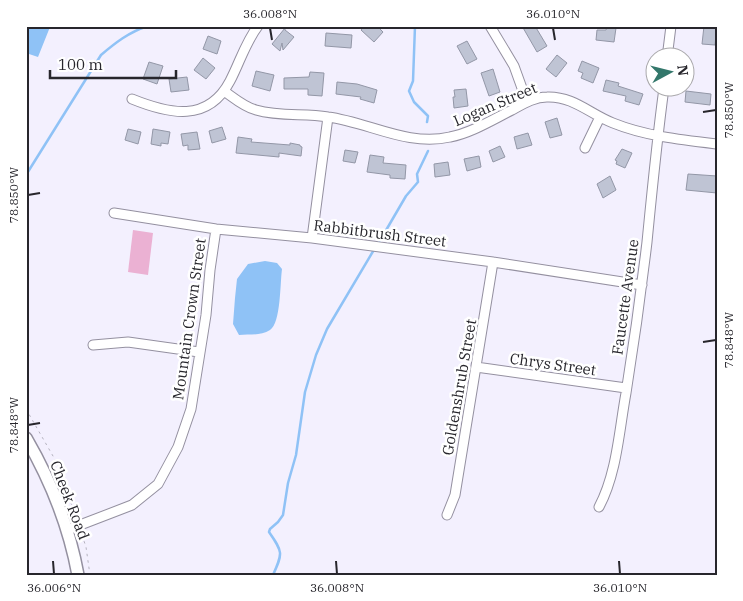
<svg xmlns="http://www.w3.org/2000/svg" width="743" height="601" font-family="'IBM Plex Serif',serif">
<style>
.green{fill:#ebb1d3}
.water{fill:#8fc2f6}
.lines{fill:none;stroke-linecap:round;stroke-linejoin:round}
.stream{stroke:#8fc2f6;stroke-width:2.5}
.building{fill:#bfc4d4;stroke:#9397a7}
.minor-casing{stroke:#9490a0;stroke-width:11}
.tertiary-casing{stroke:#9490a0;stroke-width:14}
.path{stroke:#b5b3bf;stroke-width:1;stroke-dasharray:2.5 4;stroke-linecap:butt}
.minor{stroke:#fff;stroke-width:9}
.tertiary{stroke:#fff;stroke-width:11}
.ticks{fill:none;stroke:#27262c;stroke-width:2}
.labels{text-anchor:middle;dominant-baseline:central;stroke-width:5;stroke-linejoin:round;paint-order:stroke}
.street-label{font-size:15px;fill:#27262c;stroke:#fff}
.neatline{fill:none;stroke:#27262c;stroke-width:2}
.ticks-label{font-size:12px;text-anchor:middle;fill:#27262c}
</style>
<rect width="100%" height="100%" fill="#f3f0fe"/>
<path class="green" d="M133 230 153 233 148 275 128 272Z"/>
<path class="water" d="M31 26 50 27 38 57 26 53V33Z
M265 261 277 263 282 269C280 283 281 323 270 330 261 336 249 334 239 335L233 324 235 298 237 279 248 264Z"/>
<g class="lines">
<path class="stream" d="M415 26 413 81 409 91 414 102 428 116 427 122
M26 175 101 55C115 43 129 32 148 26
M378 244 406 196 418 182 417 174 428 151
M273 575C283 553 283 552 269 532L270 529 278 522 283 515 288 483 296 455 305 392 316 355 327 329 375 248"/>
</g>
<path class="building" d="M365 26H377L383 32 374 42 361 30Z
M522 26H535L547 46 537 52Z
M704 26H717L715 45 702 44Z
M607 27 616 28 614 42 596 40 597 30H606Z
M285 28V30L294 37 283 50 282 43 280 51 272 44Z
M326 33 352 35 351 48 325 46Z
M208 36 221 41 217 54 203 49Z
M467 41 477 59 467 64 457 46Z
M557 55 567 63 556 77 546 69Z
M203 58 215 68 206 79 194 70Z
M582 61 599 68 593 83 581 78 583 73 578 71Z
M149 62 163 66 157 84 143 79Z
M493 69 500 92 489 96 481 73Z
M256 71 274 75 270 91 252 86Z
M310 72 324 73 322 96 308 95V89H284V78L309 77Z
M187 77 189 90 171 92 169 79Z
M606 80 619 83 618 86 643 94 639 105 625 101 626 96 603 91Z
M337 82 357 84 377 90 374 103 360 99 361 97 336 94Z
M466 89 468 106 454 108 453 97H455L454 90Z
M686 91 711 94 710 105 685 102Z
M557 118 562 135 550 138 545 122Z
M222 127 226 139 212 143 209 131Z
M128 129 141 132 138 144 125 140Z
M153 129 170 132 168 144 161 143V146L151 144Z
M197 132 200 149 188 150V145L183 146 181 134Z
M528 133 532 145 517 149 514 137Z
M238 137 252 139 251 142 290 145V143L300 145V146L302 147 301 156 279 153V157L236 153Z
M500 146 505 157 493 162 489 151Z
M622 149 632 153 625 168 616 164 617 161 615 160Z
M345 150 358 152 355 163 343 161Z
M370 155 384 157 383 163 406 165 405 179 390 178V175L367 172Z
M479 156 481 167 467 171 464 159Z
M448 162 450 175 435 177 434 164Z
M688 174 717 176V193L686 190Z
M610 176 616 190 603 198 597 184Z"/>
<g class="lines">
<g class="minor-casing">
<path id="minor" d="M490 26 514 66 527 102
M667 58 671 26
M224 91C234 98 244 107 256 110 280 117 304 113 328 117 368 122 408 147 450 137 471 133 492 120 512 110 523 104 534 97 547 97 573 96 590 114 613 123 645 136 682 140 717 144
M132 99C169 114 208 123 230 81 240 62 245 43 258 26
M585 148 600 117
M114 213 216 229 312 238 493 262 642 285
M312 238 328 117
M93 345 128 342 199 352
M476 367 626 388
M599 507C617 473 619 431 626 393 634 343 641 293 647 242 652 191 657 139 664 88
M447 515 455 495 493 262
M67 530 132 505 158 484 178 447 191 409 206 315 210 270 216 229"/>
</g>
<g class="tertiary-casing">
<path id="tertiary" d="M26 438C51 481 69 526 78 575"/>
</g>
<path class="path" d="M26 409 57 463 76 517
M82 535 86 547 90 575"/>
<use href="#minor" class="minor"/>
<use href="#tertiary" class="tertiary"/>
</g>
<path class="ticks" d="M270 28 272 40M553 28 555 40M703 112 716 110M28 195 40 193M703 342 716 340M28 425 40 423M53 561 54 574M336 561 337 574M619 561 620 574"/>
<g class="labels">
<g class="street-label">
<text transform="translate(495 104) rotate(-23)">Logan Street</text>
<text transform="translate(380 233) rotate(7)">Rabbitbrush Street</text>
<text transform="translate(625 297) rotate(-82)">Faucette Avenue</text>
<text transform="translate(189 319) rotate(-82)">Mountain Crown Street</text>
<text transform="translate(553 364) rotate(8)">Chrys Street</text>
<text transform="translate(459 387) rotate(-80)">Goldenshrub Street</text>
<text transform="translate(70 500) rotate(69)">Cheek Road</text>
</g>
</g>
<rect width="743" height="601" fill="none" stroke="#ffffff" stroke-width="55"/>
<g transform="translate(670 72) rotate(83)"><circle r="24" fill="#ffffff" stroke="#a9a8ab"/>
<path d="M0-4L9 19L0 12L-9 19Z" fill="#33776b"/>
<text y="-8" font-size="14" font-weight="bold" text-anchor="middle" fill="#27262c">N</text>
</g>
<path d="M50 70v8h126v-8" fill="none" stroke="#27262c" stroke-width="2.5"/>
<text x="58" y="70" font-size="15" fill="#27262c" stroke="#ffffff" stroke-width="4" paint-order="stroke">100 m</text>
<rect x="28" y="28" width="688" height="546" class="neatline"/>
<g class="ticks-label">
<text x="270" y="18">36.008°N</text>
<text x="553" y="18">36.010°N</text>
<text transform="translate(729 110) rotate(-90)" y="4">78.850°W</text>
<text transform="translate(14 195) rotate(-90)" y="4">78.850°W</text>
<text transform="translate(729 340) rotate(-90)" y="4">78.848°W</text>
<text transform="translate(14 425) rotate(-90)" y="4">78.848°W</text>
<text x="54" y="592">36.006°N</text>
<text x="337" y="592">36.008°N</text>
<text x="620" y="592">36.010°N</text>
</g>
</svg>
